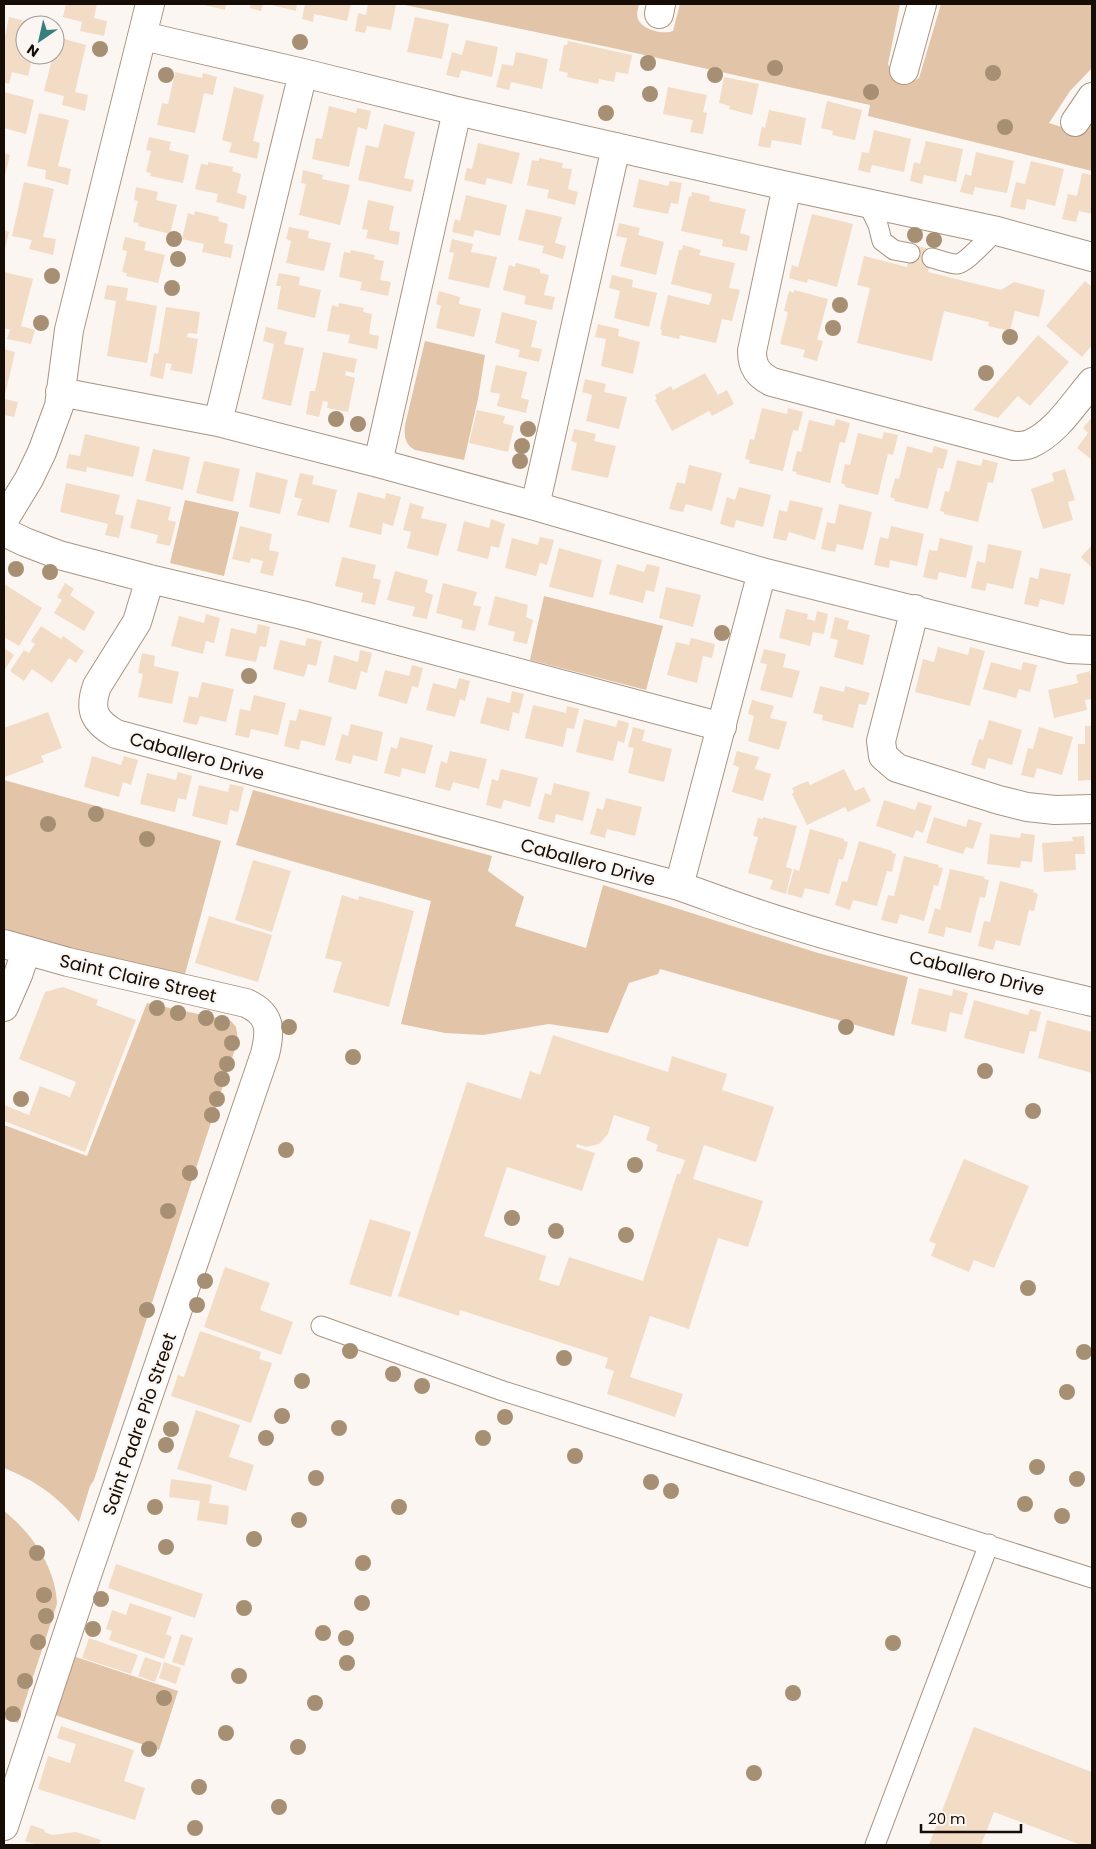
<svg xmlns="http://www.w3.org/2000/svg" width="1096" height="1849" font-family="Poppins,sans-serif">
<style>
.green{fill:#e2c4a9}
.building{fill:#f3dcc6;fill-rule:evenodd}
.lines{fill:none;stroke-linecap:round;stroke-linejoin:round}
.service-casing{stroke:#aa9480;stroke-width:21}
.minor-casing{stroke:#aa9480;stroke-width:30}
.service{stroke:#fff;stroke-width:19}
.minor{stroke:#fff;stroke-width:28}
.tree{fill:#a78f74}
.labels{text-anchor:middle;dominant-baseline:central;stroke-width:4.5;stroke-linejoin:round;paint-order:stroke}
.street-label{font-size:18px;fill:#150d06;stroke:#fbf6f2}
</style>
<rect width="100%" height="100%" fill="#fbf6f2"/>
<path class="green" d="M400 4H639C638 9 636 14 638 19 642 30 664 35 673 31L680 4H900L888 64 893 74 914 81 919 78 920 75 941 4H1092V68L1070 91 1049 123 1083 134 1092 122V171L868 116 870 105 608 47Z
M425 341 485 355 478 399 464 460 415 450C405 445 404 436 405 425Z
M185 500 239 512 224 576 170 563Z
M544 596 663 626 646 690 530 660Z
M4 780 221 841 185 974 71 950 4 932Z
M253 790 492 856 488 871 524 897 515 926 586 948 603 885 818 953 908 977 894 1036 660 969 658 974 629 983 608 1033 549 1024 483 1035 445 1033 401 1024 431 901 236 845Z
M147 1003 231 1021 236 1027 238 1040 94 1480 90 1486 79 1522C56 1495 36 1481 4 1468V1125L87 1156Z
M4 1511C32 1533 56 1568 57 1604L18 1723 4 1719Z
M73 1656 178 1691 159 1750 55 1715Z"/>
<path class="building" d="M66 4H97L94 18 107 21 104 36 80 31 82 22 63 17Z
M200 4H226L225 10Z
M251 4H263L261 11 250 8Z
M268 4H297L296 11Z
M305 4H351L347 21 314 14 313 22 302 19Z
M368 4 396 5 391 30 367 26 365 33 355 31 358 13 366 15Z
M9 17 38 24 25 25V55H33L28 76 12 72 9 84 4 82V41Z
M415 17 449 24 442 59 407 52Z
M57 37 86 45 75 92 88 95 85 111 62 105 64 96 44 91 53 55H55Z
M466 40 498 47 492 77 461 70 459 78 446 75 452 52 462 55Z
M568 41 632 55 628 74 616 72 614 82 599 79 598 84 567 77 568 73 559 71 564 45H567Z
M516 52 548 59 542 89 511 82 509 90 496 87 502 64 513 66Z
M175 72 202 78 203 73 217 77 213 95 204 93 195 133 157 125 162 103 168 104Z
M724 77 759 84 752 115 729 109 730 106 719 103Z
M234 87 264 95 253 141 260 143 257 159 229 152 232 143 222 140Z
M668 87 707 95 703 112 707 113 703 134 690 132 693 120 663 114Z
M4 92 34 100 26 134 4 128Z
M827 101 862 110 855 140 832 135 833 131 821 128Z
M329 106 356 113 357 108 371 111 367 130 358 127 349 167 312 159 316 138 322 139Z
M769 110 806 118 801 145 772 140 770 148 758 146 762 126 765 128Z
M39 113 69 120 58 166 71 169 68 185 45 179 46 170 27 166Z
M384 124 415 132 404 178 414 180 411 192 358 180 366 145 378 148Z
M874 130 911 139 904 172 872 165 870 173 858 170 862 152 869 153Z
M149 137 171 142 169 150 189 155 183 183 150 176 151 173 146 172 151 151 146 150Z
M926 141 963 149 956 182 924 175 922 184 910 181 914 162 920 164Z
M478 143 520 153 512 184 487 178 485 185 464 180 467 168 472 169Z
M976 152 1014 161 1007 193 975 187 973 195 960 192 965 174 971 176Z
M4 153 10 155 4 179Z
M539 158 563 163 562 168 572 169 568 189 578 192 575 205 547 198 549 190 527 185 532 160 539 161Z
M1031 161 1064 169 1055 206 1027 199 1025 210 1010 207 1016 182 1025 184Z
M208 162 233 167 232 171 241 174 237 193 247 196 244 209 216 202 218 194 195 189 201 164 208 165Z
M303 170 323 175 322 179 350 185 340 225 299 215 306 184 301 183Z
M1082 173 1092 175V214L1079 211 1076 222 1062 219 1068 194 1077 196Z
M639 179 668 186 670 181 682 183 678 204 671 203 668 214 633 207Z
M24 182 54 189 43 237 56 239 53 255 29 249 32 240 12 236Z
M136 187 158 192 156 200 177 205 170 234 138 226 139 223 133 222 138 201 134 200Z
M692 192 710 196 709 201 746 209 740 233 750 236 747 251 722 246 723 240 681 231 689 196 691 197Z
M466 195 507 205 500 236 475 230 473 237 452 232 455 219 460 221Z
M368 200 394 206 389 230 400 232 398 245 366 238 368 230 362 229Z
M526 209 562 217 555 243 566 246 563 259 542 253 544 246 518 240Z
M195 211 219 217 218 221 228 224 224 243 233 245 231 258 202 252 204 244 182 239 188 213 194 215Z
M812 214 853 224 837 287 808 279 807 283 789 278 792 265 798 267Z
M619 223 640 228 638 235 664 242 656 275 620 266 627 238 616 236Z
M289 227 309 231 308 238 331 243 324 271 286 263 291 241 286 239Z
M4 230 9 232 5 248 4 247Z
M125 237 146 242 144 250 165 255 158 283 126 276 127 273 122 272 127 251 122 250Z
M452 239 473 244 471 252 497 257 489 288 448 279 454 253 449 252Z
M683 245 701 250 699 255 735 263 729 288 740 290 732 321 722 319 716 343 680 335 679 339 661 335 662 330 660 329 668 295 709 305 711 300 712 294 671 284 679 250H682Z
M913 245 934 250 928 272 1001 290 1014 282 1045 290 1039 317 1015 311 1010 331 988 326 989 322 944 311 932 361 857 343 870 288 857 285 864 256 907 267Z
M351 250 375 255 374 259 384 261 380 280 391 282 388 296 360 290 362 282 339 277 344 252 350 253Z
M516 263 540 269V273L549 275 544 295 555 297 552 310 524 304 526 296 503 290 509 265 515 267Z
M4 272 33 279 21 326 35 330 31 344 7 339 10 330 4 328Z
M279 273 300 277 299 285 321 290 315 318 277 309 281 286H276Z
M612 275 633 280 632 287 657 293 649 327 614 318 620 291 609 288Z
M1085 281 1092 287V345L1082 357 1046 326Z
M107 285 128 288 126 300 157 306 147 363 107 356 116 301 104 299Z
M794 290 828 299 817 340 823 341 817 361 803 357 805 350 780 344 788 312 784 311 789 291 794 293Z
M439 291 460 297 459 304 481 309 474 337 436 328 441 306 436 304Z
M339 303 364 308 363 312 372 314 369 334 379 336 377 349 348 343 350 335 327 331 332 305 338 307Z
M166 307 200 312 197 334 188 333 187 337 198 339 192 374 170 370 172 364 166 363 163 379 150 376 154 353 158 354Z
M502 312 537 321 531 347 542 349 539 362 518 357 520 350 495 343Z
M598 324 619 329 618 336 640 342 633 374 601 366 606 339 595 337Z
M266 327 287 332 284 344 304 348 291 406 262 399 274 344 263 341Z
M1038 335 1069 362 1030 406 1018 396 998 418 973 410Z
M4 349 15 352 4 399Z
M323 352 357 359 354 373 346 371 345 375 355 378 348 412 327 408 328 402 323 401 319 417 306 414 310 391H315Z
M496 365 527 372 521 398 529 400 526 413 497 406 500 394 490 392Z
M705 373 718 395 727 390 734 404 712 416 709 411 672 431 655 400 657 399 655 395 671 386 673 390Z
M585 379 606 384 604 392 627 397 619 429 586 421 592 395 582 392Z
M4 399 18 402 14 417 4 415Z
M762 408 787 414 788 408 803 412 798 431 793 430 783 471 749 463 750 460 745 459 750 439 754 440Z
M477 410 505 416 503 423 514 426 508 452 469 443Z
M1092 417V460L1077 448 1088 433 1083 428Z
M836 419 850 423 845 443 840 442 830 483 796 474 797 472 792 471 797 451 801 452 809 420 834 426Z
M574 429 596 434 594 441 616 446 608 478 571 470 577 443 571 441Z
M884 432 898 435 893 455 888 454 878 495 845 487V485L841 483 845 464 850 465 858 433 882 439Z
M85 434 140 447 133 477 87 467 86 472 66 468 69 454 80 456Z
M907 446 932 453 934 446 948 450 943 469 938 468 928 509 894 501 895 499 890 497 895 478 899 479Z
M153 449 190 457 183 490 145 481Z
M983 459 998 463 993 483 988 482 978 522 944 514V512L940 511 945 491 949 492 957 460 981 466Z
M204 461 240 469 233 502 196 493Z
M689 465 722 473 712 511 686 504 683 512 669 509 677 482 685 484Z
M1065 469 1075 500 1068 502 1073 520 1043 529 1031 489 1054 481 1052 473Z
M256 472 288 480 280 514 249 507Z
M300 473 314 476 312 484 337 490 329 523 297 515 302 499 294 497Z
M66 483 120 495 115 514 124 516 119 538 105 535 108 524 60 512Z
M739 487 771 495 763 527 736 520 734 528 720 524 727 497 735 500Z
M358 492 385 499 386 493 401 497 393 526 383 523 381 535 349 527Z
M137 499 171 507 168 520 176 522 170 546 156 543 158 535 130 528Z
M790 500 823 508 815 540 789 532 786 541 773 538 779 510 787 512Z
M410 503 424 507 421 518 447 524 438 556 407 548 411 532 403 530Z
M839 504 872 512 863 550 837 544 835 552 821 549 827 522 835 524Z
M491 519 505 524 499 548 491 546 488 559 457 551 464 521 489 528Z
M240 526 272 534 269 550 279 552 273 576 260 573 263 561 251 558 250 563 232 559Z
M891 526 924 534 917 566 890 560 889 568 874 565 880 537 888 539Z
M540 537 554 540 547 565 540 563 536 576 505 568 512 538 538 545Z
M940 538 973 546 966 578 939 572 937 580 923 577 929 550 937 551Z
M988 544 1022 551 1013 589 987 583 985 591 971 588 977 561 985 563Z
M1092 545V568L1081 557Z
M559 548 602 560 593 598 549 587Z
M342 557 376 565 373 578 381 580 375 605 361 602 363 593 335 586Z
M617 564 644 572 647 564 660 567 654 592 646 590 643 603 609 594Z
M1040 568 1071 574 1064 605 1040 599 1038 607 1024 604 1030 577 1038 579Z
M395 571 428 580 425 592 433 595 427 619 412 616 415 607 387 600Z
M65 583 74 589 70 595 95 612 84 631 54 613 62 600 57 597Z
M443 583 477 592 473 605 481 607 475 631 461 628 463 620 436 613Z
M4 584 42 608 19 646 4 637V625L6 622 4 621Z
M666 587 701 595 693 627 659 618Z
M495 596 528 605 526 617 533 620 527 644 513 641 515 632 488 625Z
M786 609 808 614 807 619 815 621 817 611 828 614 824 634 813 632 810 646 779 638Z
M206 614 220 618 214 643 206 641 203 654 171 646 179 616 204 623Z
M835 617 849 621 847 629 870 635 863 665 834 657 838 640 830 638Z
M258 624 270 627 266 647 260 646 256 662 225 656 231 628 256 634Z
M41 626 61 639 63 636 84 651 76 663 69 658 52 683 32 669 24 681 10 671 24 650 29 653 35 644 31 641Z
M307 638 322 641 316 666 308 664 304 677 273 669 280 640 305 646Z
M691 638 715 644 712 658 703 656 697 683 667 675 676 642 689 645Z
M938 647 968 655 970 647 985 651 970 706 915 692 923 659 934 662Z
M4 648 14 655 4 671Z
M764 649 786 654 783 667 800 671 792 698 760 690 767 664 760 663Z
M360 650 372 653 367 673 361 671 356 690 328 682 334 655 358 662Z
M142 653 155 656 154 666 179 672 172 704 138 697 143 674 138 673Z
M991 662 1021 670 1023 662 1037 665 1030 692 1019 689 1016 698 983 689Z
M412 665 423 668 418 688 412 686 407 704 378 696 385 670 409 676Z
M1090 671 1092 681V699L1085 700 1087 710 1054 718 1048 690 1078 683 1076 675Z
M459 678 470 681 465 701 460 699 455 717 426 710 433 683 456 689Z
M202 682 234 689 226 722 200 716 197 725 183 722 189 696 198 698Z
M820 686 844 692 845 686 870 693 866 705 859 704 853 728 822 720 823 715 813 713Z
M512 691 524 694 519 714 513 712 509 731 480 723 487 697 510 703Z
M254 695 286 703 278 735 251 729 249 738 235 735 240 709 250 711Z
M752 700 774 706 770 718 787 722 779 750 748 741 754 716 748 714Z
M533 705 566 713 567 706 579 709 574 729 567 728 563 747 525 738Z
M299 709 332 717 325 746 301 740 299 750 284 746 290 720 296 721Z
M48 712 62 748 41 756 44 762 5 777 4 773V728Z
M584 719 616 727 618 720 629 723 624 743 618 741 613 761 576 752Z
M989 720 1022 730 1012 765 988 758 985 769 971 765 979 739 983 740Z
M351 724 383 732 377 761 353 755 351 764 335 760 342 734 348 736Z
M1085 726H1092V780L1078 781V744H1085Z
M633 727 645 730 642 741 672 749 664 782 628 773 634 748 628 747Z
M1039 727 1073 737 1062 775 1037 768 1034 778 1021 775 1028 748 1033 749Z
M400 737 433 745 425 774 402 768 400 777 384 773 391 747 397 749Z
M450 751 487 759 479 789 453 782 450 791 435 787 441 761 447 763Z
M737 751 759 757 755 769 771 774 763 801 732 792 739 767 733 765Z
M92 756 121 765 124 756 138 760 131 785 123 782 119 797 84 787Z
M501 769 538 778 530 807 504 800 501 809 486 805 492 779 498 781Z
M844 769 855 791 864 787 871 801 848 812 845 807 807 825 792 794 794 792 792 788 808 781 810 785Z
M178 772 192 776 186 800 178 798 175 812 140 804 147 773 176 780Z
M554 783 590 792 583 821 556 814 554 823 538 819 545 793 551 795Z
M230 784 244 787 238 812 230 810 227 825 192 816 199 785 228 792Z
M606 798 642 807 635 836 607 829 605 838 590 834 597 808 603 810Z
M884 800 915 810 918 802 932 806 923 833 916 830 913 838 876 826Z
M763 817 797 826 786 867 792 869 786 894 770 889 773 880 748 873 758 837 753 836 758 818 763 819Z
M934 817 966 827 968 819 982 823 973 849 966 847 963 854 926 843Z
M810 829 844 839V841L848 842 843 860 839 859 829 894 805 888 802 898 787 894 794 869 799 871Z
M1021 833 1035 835 1032 862 1021 861 1020 868 987 864 990 834 1020 838Z
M1084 836 1085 854H1075L1076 870 1044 872 1042 843 1073 841 1072 837Z
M859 841 892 851V853L896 854 892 872 887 871 877 906 853 900 850 910 835 905 842 881 847 882Z
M904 856 939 865 938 867 943 868 938 886 934 885 924 921 900 914 897 924 881 920 888 895 894 896Z
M253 860 291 871 272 932 235 920Z
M950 869 985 877 984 879 989 880 985 898 980 897 971 933 946 927 944 937 928 933 935 908 940 910Z
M1000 881 1034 890 1033 892 1038 894 1034 911 1029 910 1020 946 996 940 993 950 978 946 984 921 990 922Z
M342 895 358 900 359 896 414 911 389 1007 333 992 342 962 325 958Z
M209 916 272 935 258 982 195 963Z
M63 987 98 1000 96 1005 136 1020 85 1152 4 1121V1105L29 1115 40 1086 70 1097 76 1082 19 1059 45 992Z
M919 988 952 996 953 989 968 993 962 1015 950 1012 946 1032 911 1024Z
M974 1000 1028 1015 1030 1009 1041 1012 1036 1032 1030 1031 1024 1054 964 1038Z
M1047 1020 1092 1032V1073L1038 1058Z
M553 1035 668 1072 672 1056 727 1074 722 1090 774 1107 756 1162 704 1145 693 1179 763 1201 748 1247 718 1238 689 1329 650 1316 630 1377 683 1394 675 1417 607 1394 614 1371 605 1368 608 1358 460 1310 459 1316 398 1296 467 1082 521 1099 530 1071 540 1075ZM614 1115 650 1127 646 1140 658 1145 656 1151 685 1160 680 1174H677L643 1281 569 1257 559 1286 539 1280 546 1256 484 1236 507 1167 582 1191 595 1153 576 1147 577 1144 586 1147 599 1144 608 1134Z
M964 1159 1029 1186 994 1268 974 1260 969 1272 931 1256 936 1244 929 1241Z
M370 1219 411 1232 391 1297 349 1284Z
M225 1267 270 1283 260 1310 293 1322 281 1355 204 1327Z
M200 1331 261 1352 259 1359 272 1363 251 1423 171 1396 178 1375 184 1377Z
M196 1410 240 1425 229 1457 254 1465 246 1491 177 1469Z
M171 1479 212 1485 209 1503 229 1506 227 1525 197 1520 200 1501 169 1497Z
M116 1564 203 1594 195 1618 108 1588Z
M130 1603 172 1617 166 1634 172 1637 164 1659 109 1640 112 1631 106 1629 112 1610 126 1615Z
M181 1634 193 1638 184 1666 172 1662Z
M89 1638 138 1655 131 1674 82 1658Z
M145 1657 162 1663 155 1682 138 1676Z
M164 1662 181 1668 176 1684 159 1678Z
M61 1726 134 1750 124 1781 145 1788 135 1820 38 1789 48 1756 70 1763 76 1744 57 1738Z
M974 1727 1092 1772V1845H1081L994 1812 981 1845H929Z
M31 1825 45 1830 44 1832 53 1835 76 1832 101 1840 99 1845H33L34 1844 25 1841Z"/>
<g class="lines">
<g class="service-casing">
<path id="service" d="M868 204 878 225 882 241 894 250 910 253
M932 258C940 260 949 264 957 264 967 263 987 238 997 231
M321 1326 503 1391 1092 1578
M875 1845 989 1544"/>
</g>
<g class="minor-casing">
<path id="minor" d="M659 14 661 4
M143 36 303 73 457 111 787 186 997 231 1092 257
M904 70 922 4
M1075 122 1092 97
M787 186 752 351C752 367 758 375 772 382L1014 446C1019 446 1025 446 1030 444 1056 433 1074 403 1092 382
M60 392 218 422 378 463 535 506 762 572 1069 649 1092 650
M218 422 303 73
M378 463 457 111
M535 506 616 147
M4 520 29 479 42 452 59 406 69 330 150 4
M4 532 25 542 59 555 150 579 302 615 722 727
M150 579 137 622 97 686C88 711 95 722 116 734L679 886C708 896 736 907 765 916 872 951 983 976 1092 1002
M915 609 881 741 883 756 897 768 999 800 1027 807 1055 810 1092 809
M679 886 762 572
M4 944 68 962 246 1003C271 1014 271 1030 265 1054L85 1581 4 1826
M4 1007 18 975 26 951"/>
</g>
<use href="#service" class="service"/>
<use href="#minor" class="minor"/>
</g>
<g class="tree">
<circle cx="300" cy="42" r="8"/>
<circle cx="100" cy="49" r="8"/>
<circle cx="648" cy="63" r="8"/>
<circle cx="775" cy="68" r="8"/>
<circle cx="993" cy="73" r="8"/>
<circle cx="166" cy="75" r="8"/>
<circle cx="715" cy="75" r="8"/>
<circle cx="871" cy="92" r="8"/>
<circle cx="650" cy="94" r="8"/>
<circle cx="606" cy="113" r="8"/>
<circle cx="1005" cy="127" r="8"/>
<circle cx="915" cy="235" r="8"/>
<circle cx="174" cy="239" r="8"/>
<circle cx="934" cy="240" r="8"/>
<circle cx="178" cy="259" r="8"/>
<circle cx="52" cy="276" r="8"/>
<circle cx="172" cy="288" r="8"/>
<circle cx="840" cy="305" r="8"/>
<circle cx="41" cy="323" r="8"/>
<circle cx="833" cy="328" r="8"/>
<circle cx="1010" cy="337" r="8"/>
<circle cx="986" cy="373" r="8"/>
<circle cx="336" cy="419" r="8"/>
<circle cx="358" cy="424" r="8"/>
<circle cx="528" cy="429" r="8"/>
<circle cx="522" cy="446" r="8"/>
<circle cx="520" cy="461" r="8"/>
<circle cx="16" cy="569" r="8"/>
<circle cx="50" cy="572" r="8"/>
<circle cx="722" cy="633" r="8"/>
<circle cx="249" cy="676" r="8"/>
<circle cx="96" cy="814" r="8"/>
<circle cx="48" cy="824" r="8"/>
<circle cx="147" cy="839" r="8"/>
<circle cx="157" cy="1008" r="8"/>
<circle cx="178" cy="1013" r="8"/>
<circle cx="206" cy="1018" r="8"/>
<circle cx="222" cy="1023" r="8"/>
<circle cx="289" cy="1027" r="8"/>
<circle cx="846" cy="1027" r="8"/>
<circle cx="232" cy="1043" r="8"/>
<circle cx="353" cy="1057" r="8"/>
<circle cx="227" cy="1064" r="8"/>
<circle cx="985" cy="1071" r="8"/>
<circle cx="222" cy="1079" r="8"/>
<circle cx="21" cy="1099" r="8"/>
<circle cx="217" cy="1099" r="8"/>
<circle cx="1033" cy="1111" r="8"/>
<circle cx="212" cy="1115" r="8"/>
<circle cx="286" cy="1150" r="8"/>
<circle cx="635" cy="1165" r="8"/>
<circle cx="190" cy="1173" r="8"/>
<circle cx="168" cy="1211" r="8"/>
<circle cx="512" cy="1218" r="8"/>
<circle cx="556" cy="1231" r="8"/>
<circle cx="626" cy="1235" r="8"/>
<circle cx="205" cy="1281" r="8"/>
<circle cx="1028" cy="1288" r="8"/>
<circle cx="197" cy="1305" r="8"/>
<circle cx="147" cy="1310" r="8"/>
<circle cx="350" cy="1351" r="8"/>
<circle cx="1084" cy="1352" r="8"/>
<circle cx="564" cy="1358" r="8"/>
<circle cx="393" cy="1374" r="8"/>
<circle cx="302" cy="1381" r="8"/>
<circle cx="422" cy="1386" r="8"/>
<circle cx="1067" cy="1392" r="8"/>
<circle cx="282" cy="1416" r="8"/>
<circle cx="505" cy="1417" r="8"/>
<circle cx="339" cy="1428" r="8"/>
<circle cx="171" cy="1429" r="8"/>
<circle cx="266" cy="1438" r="8"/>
<circle cx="483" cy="1438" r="8"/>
<circle cx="166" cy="1445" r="8"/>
<circle cx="575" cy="1456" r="8"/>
<circle cx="1037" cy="1467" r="8"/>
<circle cx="316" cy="1478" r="8"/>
<circle cx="1077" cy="1479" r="8"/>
<circle cx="651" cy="1482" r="8"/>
<circle cx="671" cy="1491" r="8"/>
<circle cx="1025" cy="1504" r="8"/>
<circle cx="155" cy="1507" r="8"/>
<circle cx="399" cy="1507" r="8"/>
<circle cx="1062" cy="1516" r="8"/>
<circle cx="299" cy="1520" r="8"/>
<circle cx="254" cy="1539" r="8"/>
<circle cx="166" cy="1547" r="8"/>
<circle cx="37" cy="1553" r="8"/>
<circle cx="363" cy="1563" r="8"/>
<circle cx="44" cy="1595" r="8"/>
<circle cx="101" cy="1599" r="8"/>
<circle cx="362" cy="1603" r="8"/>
<circle cx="244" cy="1608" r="8"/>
<circle cx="46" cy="1616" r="8"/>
<circle cx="93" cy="1629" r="8"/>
<circle cx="323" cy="1633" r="8"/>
<circle cx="346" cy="1638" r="8"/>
<circle cx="38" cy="1642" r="8"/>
<circle cx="893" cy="1643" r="8"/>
<circle cx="347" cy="1663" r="8"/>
<circle cx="239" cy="1676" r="8"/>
<circle cx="25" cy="1681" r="8"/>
<circle cx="793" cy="1693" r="8"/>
<circle cx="164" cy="1698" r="8"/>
<circle cx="315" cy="1703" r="8"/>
<circle cx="13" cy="1714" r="8"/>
<circle cx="226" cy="1733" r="8"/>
<circle cx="298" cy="1747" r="8"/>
<circle cx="149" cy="1749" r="8"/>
<circle cx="754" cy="1773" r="8"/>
<circle cx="199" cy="1787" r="8"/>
<circle cx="279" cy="1807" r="8"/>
<circle cx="195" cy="1828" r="8"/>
</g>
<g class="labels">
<g class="street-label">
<text transform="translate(197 756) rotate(15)">Caballero Drive</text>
<text transform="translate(588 862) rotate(15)">Caballero Drive</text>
<text transform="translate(977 973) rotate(14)">Caballero Drive</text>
<text transform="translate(138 978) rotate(13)">Saint Claire Street</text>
<text transform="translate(139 1424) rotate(-71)">Saint Padre Pio Street</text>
</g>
</g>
<rect width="1096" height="1849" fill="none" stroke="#150d06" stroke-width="10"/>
<g transform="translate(40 40) rotate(214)"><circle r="24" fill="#fbf6f2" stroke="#9f9994"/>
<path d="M0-4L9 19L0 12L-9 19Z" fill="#377f7f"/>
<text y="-8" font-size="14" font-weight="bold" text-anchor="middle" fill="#150d06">N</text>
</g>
<path d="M921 1824v8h100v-8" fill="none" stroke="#150d06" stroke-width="2.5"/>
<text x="928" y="1824" font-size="15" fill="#150d06" stroke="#fbf6f2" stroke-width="4" paint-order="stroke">20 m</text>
</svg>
